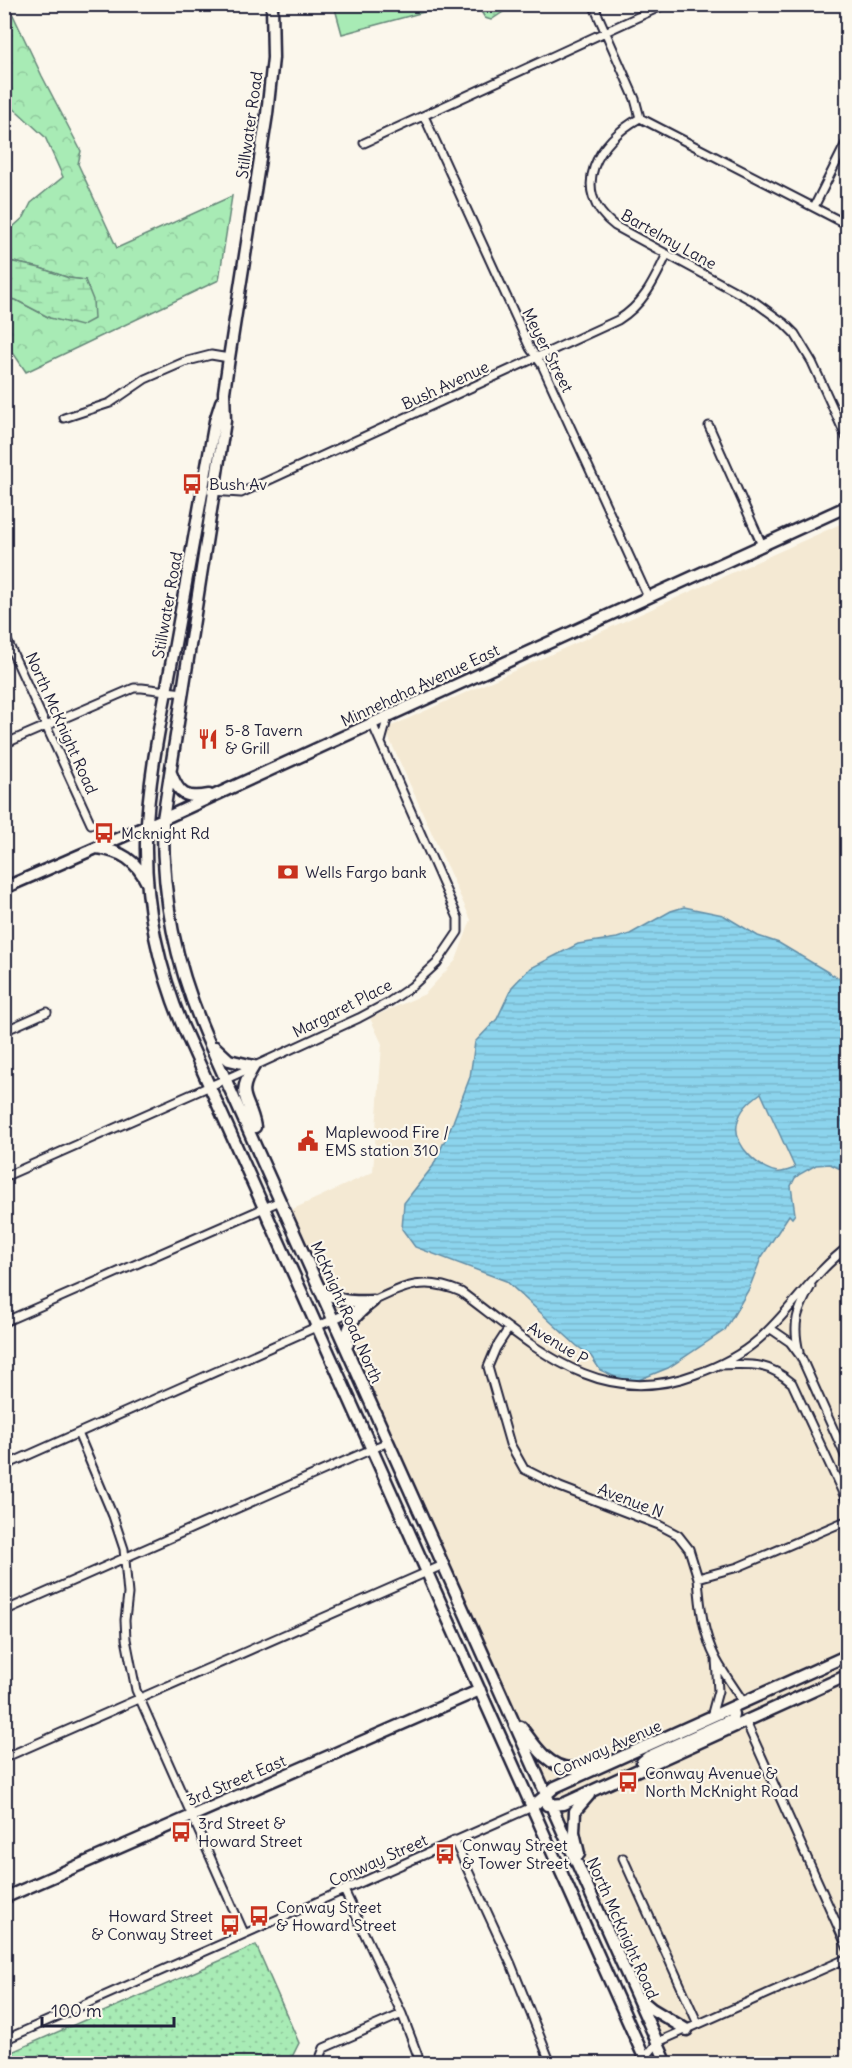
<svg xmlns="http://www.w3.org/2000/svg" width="852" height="2068" font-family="Delius,sans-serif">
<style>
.built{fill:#f4e9d3}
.forest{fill:url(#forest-crowns);stroke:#658678;stroke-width:1.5}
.wetland{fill:url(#wetland-marsh);stroke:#658678;stroke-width:1.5}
.park{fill:url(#park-dots);stroke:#658678;stroke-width:1.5}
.pitch{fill:#a8ebb5;stroke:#658678;stroke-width:1.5}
.water{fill:url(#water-rules);stroke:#628da6;stroke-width:1.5;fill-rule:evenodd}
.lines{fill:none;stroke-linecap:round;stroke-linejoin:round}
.street-casing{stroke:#22223b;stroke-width:11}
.secondary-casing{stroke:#22223b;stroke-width:15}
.street{stroke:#fbf7ec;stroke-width:7}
.secondary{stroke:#fbf7ec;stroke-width:10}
.labels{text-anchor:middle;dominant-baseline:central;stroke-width:4.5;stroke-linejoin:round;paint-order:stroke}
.street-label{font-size:16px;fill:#22223b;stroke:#fbf7ec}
.poi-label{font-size:16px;fill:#22223b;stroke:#fbf7ec;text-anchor:start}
</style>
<defs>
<pattern id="forest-crowns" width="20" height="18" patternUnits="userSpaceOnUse" patternTransform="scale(1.5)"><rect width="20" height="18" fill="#a8ebb5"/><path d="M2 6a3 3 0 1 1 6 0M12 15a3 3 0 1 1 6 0" fill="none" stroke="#90c99d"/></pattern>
<pattern id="wetland-marsh" width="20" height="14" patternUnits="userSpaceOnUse" patternTransform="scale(1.5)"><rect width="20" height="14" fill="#a8ebb5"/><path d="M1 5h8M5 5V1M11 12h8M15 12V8" fill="none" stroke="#90c99d"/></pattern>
<pattern id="park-dots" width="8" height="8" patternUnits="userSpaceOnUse" patternTransform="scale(1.5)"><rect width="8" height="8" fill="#a8ebb5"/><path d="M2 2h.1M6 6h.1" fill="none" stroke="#90c99d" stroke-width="1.8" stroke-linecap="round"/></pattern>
<pattern id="water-rules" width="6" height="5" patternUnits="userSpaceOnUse" patternTransform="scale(1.5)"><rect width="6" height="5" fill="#8cd4ed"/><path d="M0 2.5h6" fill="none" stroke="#78b6cc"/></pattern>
</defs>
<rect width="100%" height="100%" fill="#fbf7ec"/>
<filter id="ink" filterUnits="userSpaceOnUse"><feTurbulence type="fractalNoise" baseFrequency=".0167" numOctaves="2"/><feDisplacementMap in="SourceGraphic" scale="12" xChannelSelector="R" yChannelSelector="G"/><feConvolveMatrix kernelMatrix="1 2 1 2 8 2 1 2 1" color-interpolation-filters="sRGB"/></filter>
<g filter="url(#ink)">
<path class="built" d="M847 521V2063H673L291 1210 373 1172 382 1044 370 1018 425 994 456 960 471 920 385 729Z"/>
<path class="forest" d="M5 14 13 15 42 76 81 151 78 164 117 248 232 196 219 280 26 372 14 354 5 348 4 298 16 300 50 318 85 280 69 278 40 268 5 260V234L24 217 31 203 63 177 45 137 18 112 5 102Z"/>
<path class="wetland" d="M5 260 40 268 69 278 85 280 93 300 94 319 81 326 50 318 16 300 5 298Z"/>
<path class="park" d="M477 5H507L506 10 491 20 485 18Z
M256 1945 299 2043 289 2063H5V2055Z"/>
<path class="pitch" d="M334 5H422L424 12 342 34Z"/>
<path class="water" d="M684 907 723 915 758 936 779 943 836 977 847 979V1172L830 1164 816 1165 800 1174 795 1178 791 1186 795 1214 792 1218 789 1215 761 1258 749 1289 725 1330 668 1368 636 1381 626 1382 600 1370 591 1356 577 1346 506 1281 415 1247 402 1229 404 1203 433 1166 453 1122 470 1077 475 1042 497 1019 512 987 529 969 578 944 617 938 630 934 671 911ZM761 1093 795 1168C789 1170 783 1173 777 1172 758 1168 734 1146 737 1125 739 1110 750 1101 761 1093Z"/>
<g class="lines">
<g class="street-casing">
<path id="street" d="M593 4 635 99 640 118
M424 116 530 348 542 365 648 597
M640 118C598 141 568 190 615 226L755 302 784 323 795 334 812 362 848 441
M640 118 848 225
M364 143 666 4
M814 207 848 139
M64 418 110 403 145 379 184 362 211 355 229 358
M709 426 762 545
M211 491 241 493 618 320C644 304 654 281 667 254
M4 634 91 824
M381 742 388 716
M4 744 134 688H142L183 693
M4 1031 47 1012
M4 1177 235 1075 359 1018 389 1002 411 987 437 963 458 932V918L372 723
M371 1302C405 1286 424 1276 461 1292 534 1346 598 1411 696 1374 719 1366 741 1355 759 1339 791 1311 813 1273 848 1247
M4 1322 280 1201
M509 1328 496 1348 488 1367 510 1444 524 1469 560 1487 659 1525 678 1535 689 1549 698 1578 738 1567 848 1520
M771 1329 790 1342 801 1357 848 1462
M799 1352C792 1323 797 1312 811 1286
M721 1365C751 1364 768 1362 792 1383L848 1504
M78 1433 113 1516 124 1549 128 1594 125 1620 126 1639 136 1690 244 1933
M4 1466 361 1307
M698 1578C700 1606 703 1634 716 1659 724 1674 735 1689 744 1703
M4 1611 388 1442
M711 1717 718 1691 716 1659
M746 1722 848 1949
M4 1758 443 1565
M454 1840 511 1964 551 2064
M623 1858 698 2024
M344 1890 402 2014 421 2064
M4 2040 532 1807
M319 2061 324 2048 402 2014
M647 2061 649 2053 658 2042 848 1958"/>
</g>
<g class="secondary-casing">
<path id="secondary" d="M272 4 273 58 267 114 229 358 224 392 225 421 163 819C162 900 175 963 207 1038L667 2064
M221 402 215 421C202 496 188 570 175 644 163 709 148 776 146 842 145 906 159 969 183 1027L647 2064
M171 773C179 795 186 799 209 795
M97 848C121 851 136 860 147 883
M4 888 163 819 848 506
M215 1047 229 1060 254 1066C234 1098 250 1097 255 1127
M320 1288C336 1302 353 1302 373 1301
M348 1344C344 1325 359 1312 373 1301
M521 1727C533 1743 548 1768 571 1768 581 1769 594 1762 603 1759
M643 1768 642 1762 648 1757 732 1719 733 1714 731 1709
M547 1805 563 1804 848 1675
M532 1807 555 1787 848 1655
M579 1854 574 1832 575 1811 589 1795
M4 1898 480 1690
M640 1999 652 2009 687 2030"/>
</g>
<use href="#street" class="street"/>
<use href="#secondary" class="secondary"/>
</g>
</g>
<defs>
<g id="bus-bare" transform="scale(1.62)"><path d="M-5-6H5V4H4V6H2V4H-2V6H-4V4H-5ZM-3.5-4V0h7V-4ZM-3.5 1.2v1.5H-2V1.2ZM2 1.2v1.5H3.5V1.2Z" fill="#c8321e" stroke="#fbf7ec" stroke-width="2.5" paint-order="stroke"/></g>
<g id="restaurant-bare" transform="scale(1.62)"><path d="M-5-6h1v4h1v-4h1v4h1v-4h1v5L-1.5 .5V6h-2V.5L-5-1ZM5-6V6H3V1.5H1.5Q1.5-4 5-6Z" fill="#c8321e" stroke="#fbf7ec" stroke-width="2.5" paint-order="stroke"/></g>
<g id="bank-bare" transform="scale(1.62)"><path d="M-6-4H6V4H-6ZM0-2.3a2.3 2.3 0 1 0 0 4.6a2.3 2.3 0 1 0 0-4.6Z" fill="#c8321e" stroke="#fbf7ec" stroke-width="2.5" paint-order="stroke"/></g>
<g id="civic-bare" transform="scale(1.62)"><path d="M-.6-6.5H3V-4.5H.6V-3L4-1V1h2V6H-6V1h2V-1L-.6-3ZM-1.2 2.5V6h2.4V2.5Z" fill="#c8321e" stroke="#fbf7ec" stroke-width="2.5" paint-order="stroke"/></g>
</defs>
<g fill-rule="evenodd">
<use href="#bus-bare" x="192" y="484"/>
<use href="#restaurant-bare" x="208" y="739"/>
<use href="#bus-bare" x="104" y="833"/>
<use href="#bank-bare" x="288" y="872"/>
<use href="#civic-bare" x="308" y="1141"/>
<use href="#bus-bare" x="628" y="1782"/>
<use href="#bus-bare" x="181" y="1832"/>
<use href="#bus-bare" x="445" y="1854"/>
<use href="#bus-bare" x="259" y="1916"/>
<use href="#bus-bare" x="230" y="1925"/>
</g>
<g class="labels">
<g class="street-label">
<text transform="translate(249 125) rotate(-82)">Stillwater Road</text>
<text transform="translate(669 239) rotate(29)">Bartelmy Lane</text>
<text transform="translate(548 350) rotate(63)">Meyer Street</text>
<text transform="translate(445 385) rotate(-25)">Bush Avenue</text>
<text transform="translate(167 605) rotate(-80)">Stillwater Road</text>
<text transform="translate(420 685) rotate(-25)">Minnehaha Avenue East</text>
<text transform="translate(62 723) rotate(66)">North McKnight Road</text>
<text transform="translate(342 1008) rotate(-27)">Margaret Place</text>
<text transform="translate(347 1312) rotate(66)">McKnight Road North</text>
<text transform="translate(558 1343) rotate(31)">Avenue P</text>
<text transform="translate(631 1500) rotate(21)">Avenue N</text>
<text transform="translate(607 1748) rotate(-24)">Conway Avenue</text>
<text transform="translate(236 1780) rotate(-23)">3rd Street East</text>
<text transform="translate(378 1860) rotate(-24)">Conway Street</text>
<text transform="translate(623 1928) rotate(66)">North McKnight Road</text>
</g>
<g class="poi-label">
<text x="209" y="484">Bush Av</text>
<text x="225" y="730">5-8 Tavern<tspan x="225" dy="18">&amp; Grill</tspan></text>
<text x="121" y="833">Mcknight Rd</text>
<text x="305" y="872">Wells Fargo bank</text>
<text x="325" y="1132">Maplewood Fire /<tspan x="325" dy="18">EMS station 310</tspan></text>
<text x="645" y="1773">Conway Avenue &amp;<tspan x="645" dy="18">North McKnight Road</tspan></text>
<text x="198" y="1823">3rd Street &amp;<tspan x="198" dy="18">Howard Street</tspan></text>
<text x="462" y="1845">Conway Street<tspan x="462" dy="18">&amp; Tower Street</tspan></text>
<text x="276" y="1907">Conway Street<tspan x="276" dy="18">&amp; Howard Street</tspan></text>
<text x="213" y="1916" text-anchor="end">Howard Street<tspan x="213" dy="18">&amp; Conway Street</tspan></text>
</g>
</g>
<rect width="852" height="2068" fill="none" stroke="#fbf7ec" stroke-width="24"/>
<rect x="12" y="12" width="828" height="2044" fill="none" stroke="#22223b" stroke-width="2" filter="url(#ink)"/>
<path d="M42 2017v9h132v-9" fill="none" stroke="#22223b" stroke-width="3"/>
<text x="51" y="2017" font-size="18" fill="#22223b" stroke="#fbf7ec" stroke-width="4.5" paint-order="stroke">100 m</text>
</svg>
